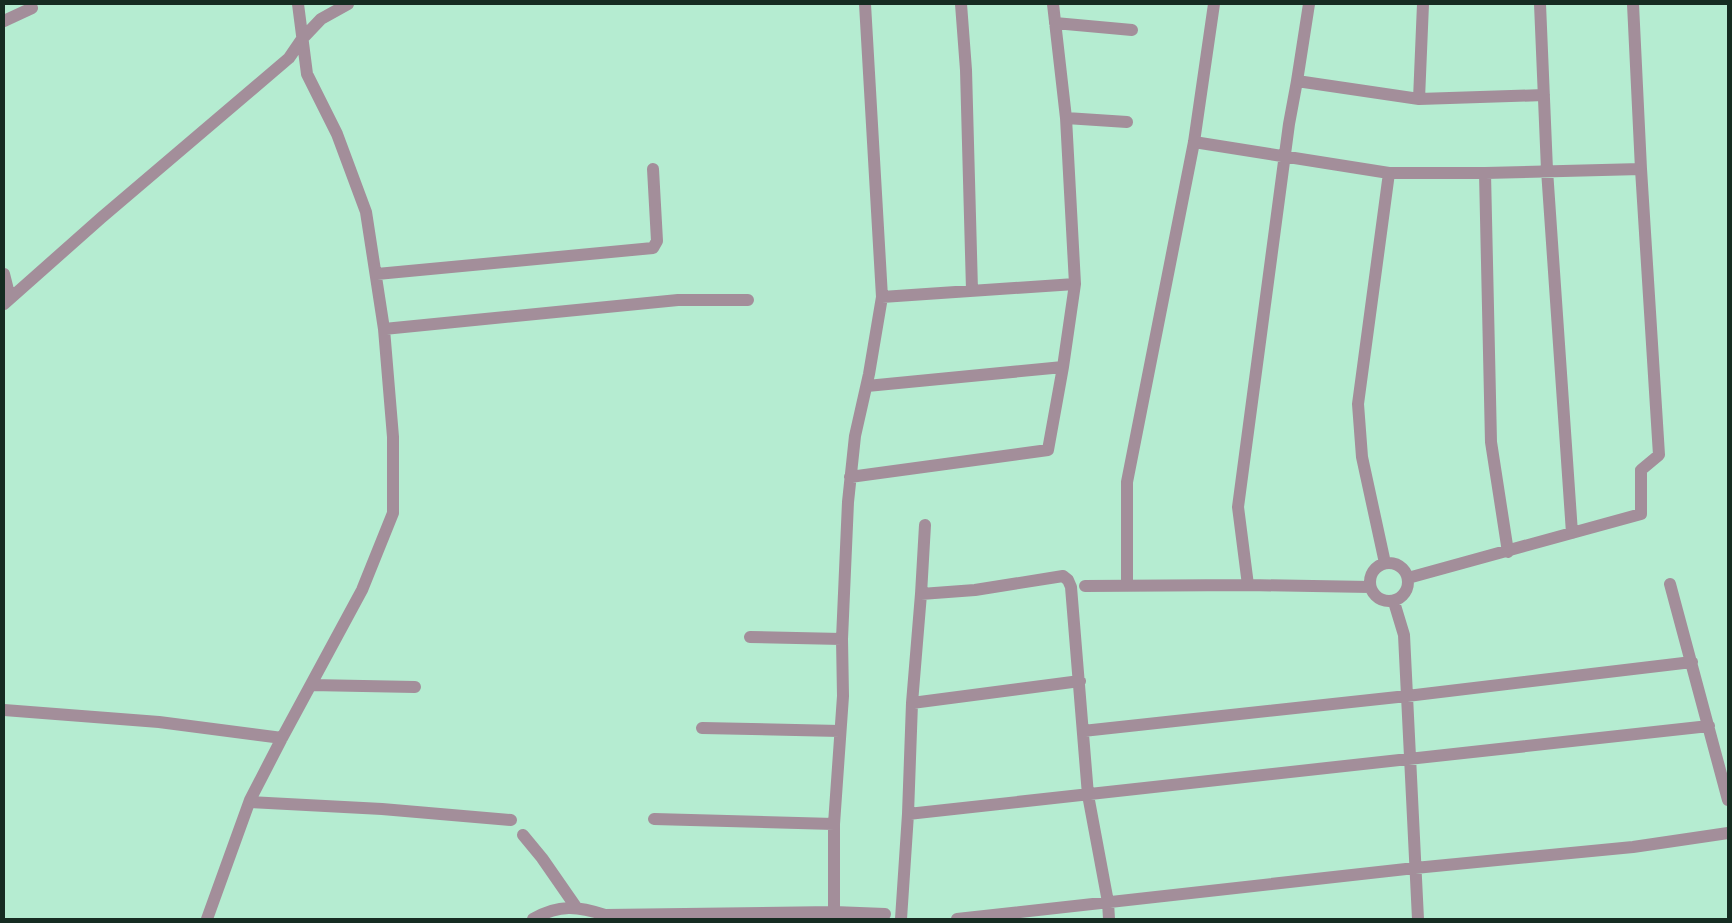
<svg xmlns="http://www.w3.org/2000/svg" width="1732" height="923" font-family="Rubik,sans-serif">
<style>
.lines{fill:none;stroke-linecap:round;stroke-linejoin:round}
.minor{stroke:#a38e9a;stroke-width:12}
</style>
<rect width="100%" height="100%" fill="#b5ecd1"/>
<g class="lines">
<path class="minor" d="M961 4 966 70 972 290
M1540 4 1547 170 1572 533
M4 21 32 8
M1055 23 1132 30
M1297 81 1419 99 1544 95
M1419 99 1423 4
M1066 118 1127 122
M1194 142 1389 173H1485L1641 169
M1485 173 1491 442 1508 552
M4 274 10 298
M377 274 653 248 657 241 653 169
M882 297 1075 284
M4 304 101 218 289 58 302 39 321 19 348 4
M384 329 678 300H748
M867 386 1063 367
M850 477 1048 450 1063 367 1075 284 1066 118 1053 4
M1370 582a19 19 0 1 1 38 0a19 19 0 1 1-38 0Z
M1385 563 1362 457 1358 404 1389 173
M1408 578 1641 514V470L1659 455 1641 169 1633 4
M1670 584 1728 800
M1248 585 1238 507 1289 124 1297 81 1309 4
M1085 586 1248 585 1370 587
M1127 586V482L1194 142 1214 4
M921 594 975 590 1063 576 1068 580 1071 587 1088 795 1108 902 1109 919
M1394 602 1404 635 1418 919
M750 637 842 639
M311 685 415 687
M912 703 1080 681
M4 710 159 722 282 738
M702 728 840 731
M1083 731 1407 696 1692 662
M250 802 382 809 511 820
M908 814 1709 726
M654 819 834 824
M523 835 542 858 576 907
M834 912V824L843 696 842 639 848 502 855 436 869 374 882 297 865 4
M207 919 250 800 282 738 362 590 393 513V437L384 329 366 212 337 134 307 74 298 4
M533 919C559 904 578 906 605 915L834 912 885 914
M901 919 908 814 912 703 921 594 925 525
M957 919 1415 868 1633 847 1728 833"/>
</g>
<rect width="1732" height="923" fill="none" stroke="#162c22" stroke-width="10"/>
</svg>
